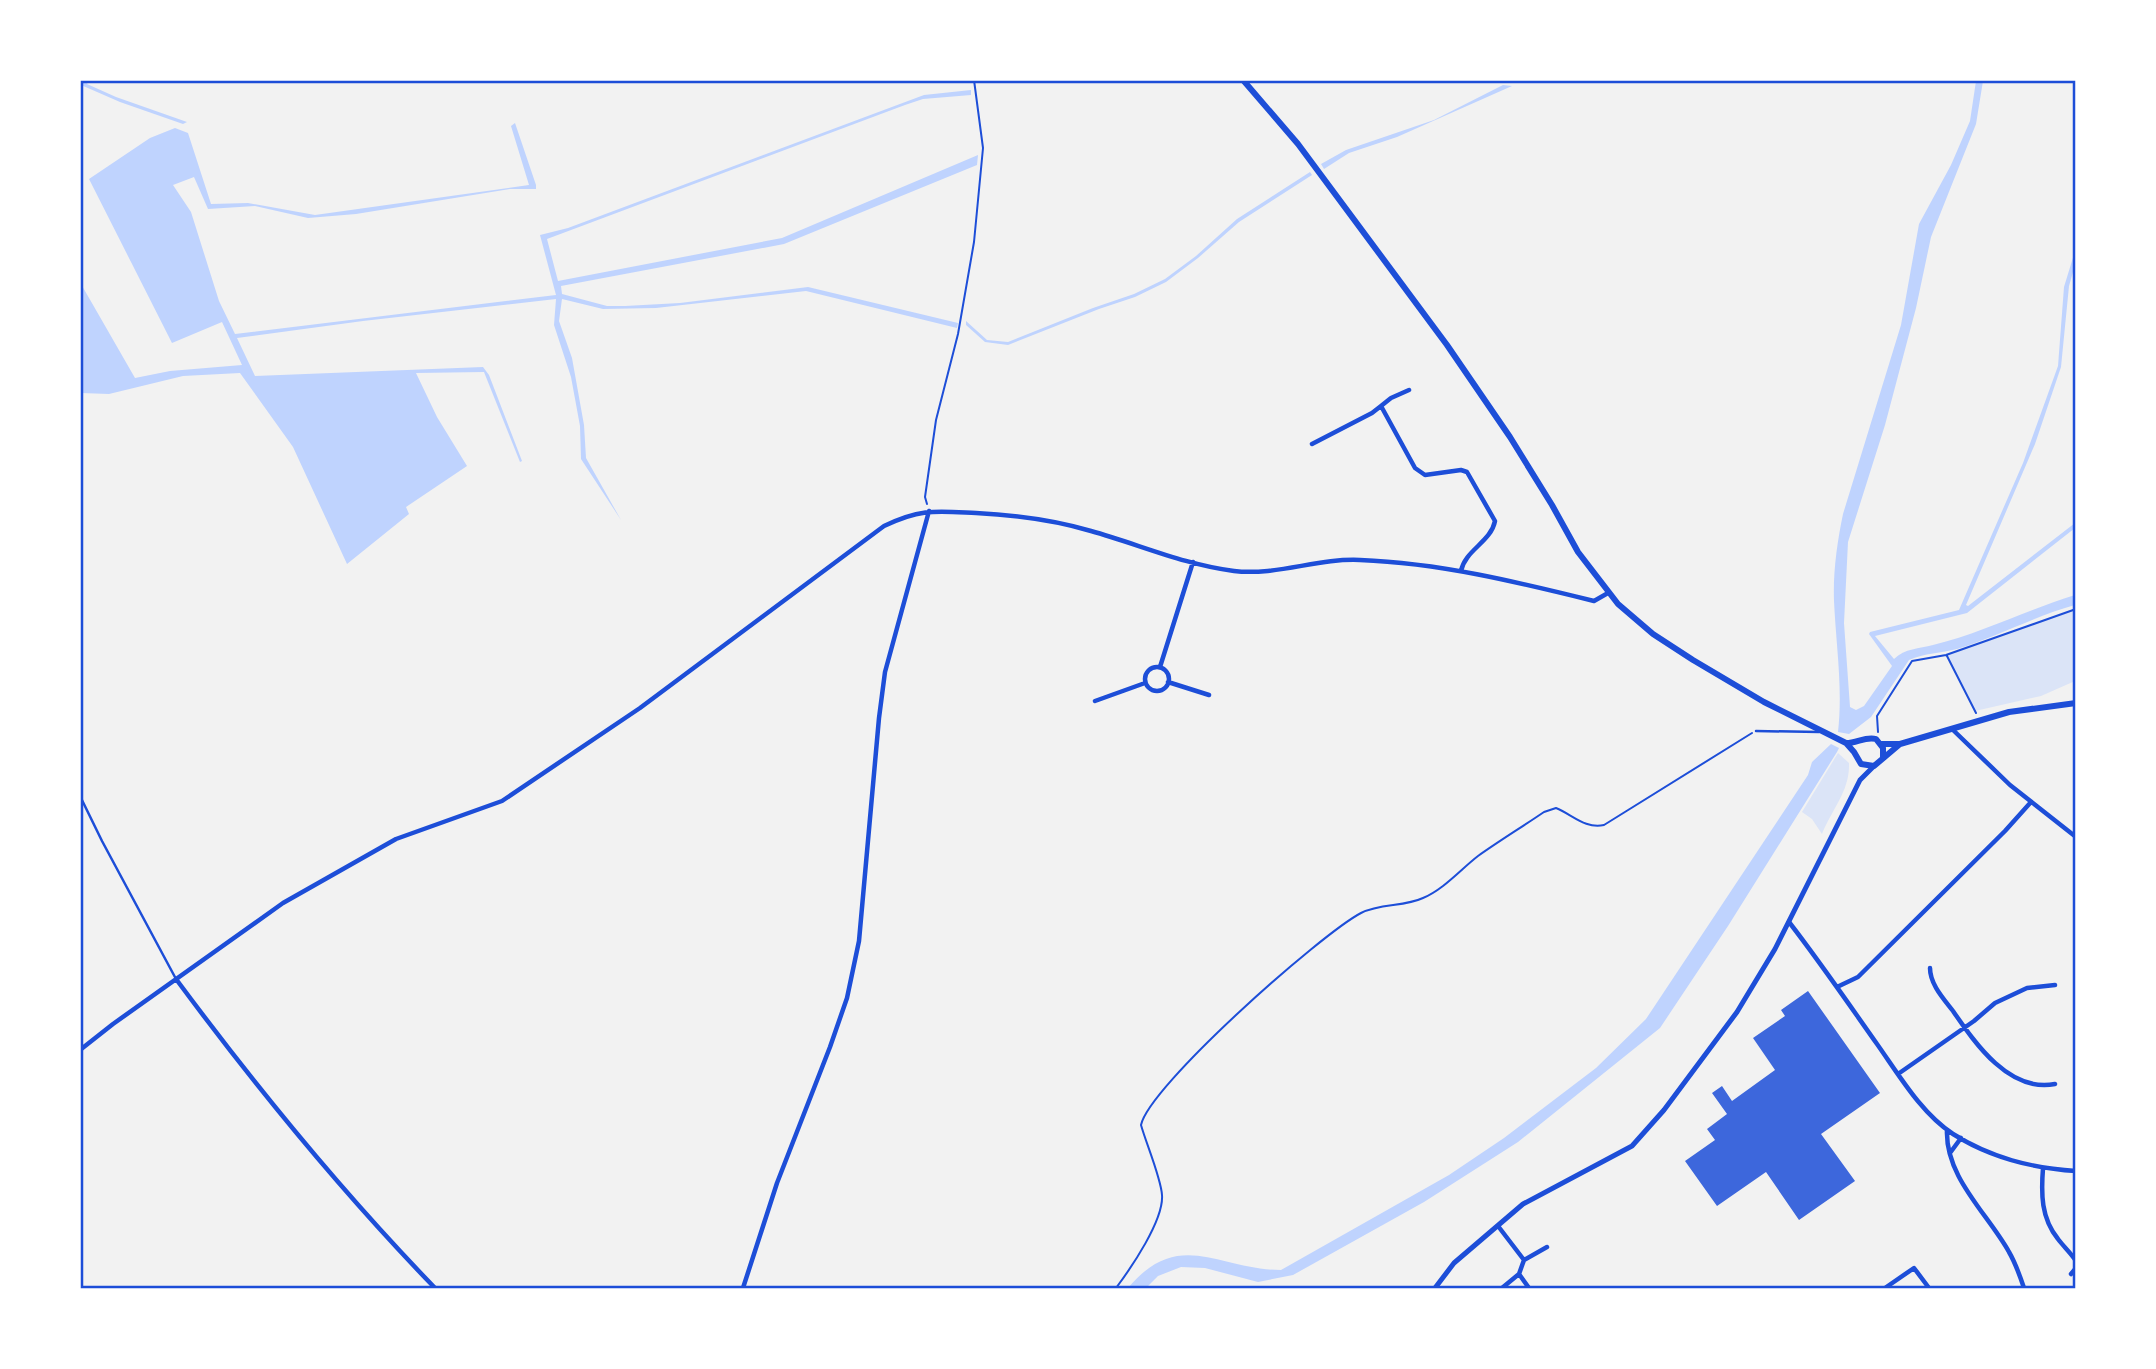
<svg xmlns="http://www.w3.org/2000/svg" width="2156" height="1369" font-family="'Source Sans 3',sans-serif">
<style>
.green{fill:#dbe4f7}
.water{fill:#bfd3fe}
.building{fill:#3d67dc}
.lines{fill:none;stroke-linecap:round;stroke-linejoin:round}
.path{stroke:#1d4ed8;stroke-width:2}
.service{stroke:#1d4ed8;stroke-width:2.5}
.minor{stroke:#1d4ed8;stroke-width:4.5}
.tertiary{stroke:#1d4ed8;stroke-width:5}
.secondary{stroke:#1d4ed8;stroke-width:6}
.neatline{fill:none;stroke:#1d4ed8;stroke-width:2.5}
</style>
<rect width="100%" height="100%" fill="#f2f2f2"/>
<path class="green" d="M2075 609V681L2041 696 1975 711 1946 655Z
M1838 753 1849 763C1850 791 1832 809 1822 834L1812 819 1802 812Z"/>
<path class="water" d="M80 81H89L87 84 116 97 187 122 183 124 120 102 81 85Z
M1976 81H1983L1976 124 1931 237 1916 308 1885 425 1848 542 1844 623 1850 707 1856 710 1864 706 1892 666 1869 634 1870 632 1959 610 2023 463 2058 366 2064 287 2075 251V265L2069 286 2061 367 2035 444 1966 605 1968 606 2075 523V528L1967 613 1875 636 1894 659C1905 648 1919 649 1933 645 1982 633 2027 610 2075 595V605C2035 616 1997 637 1957 649 1942 653 1924 653 1909 660L1871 717 1849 734 1838 732C1843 688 1836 645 1834 601 1833 572 1837 543 1843 514L1901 325 1919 224 1951 165 1970 121Z
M1503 85 1512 86 1397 137 1349 153 1324 169 1321 164 1346 150 1434 120Z
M971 90V95L923 99 905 105 547 239 558 281 782 238 978 155 977 165 784 244 561 286 562 294 607 306H625L680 303 808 287 958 323 957 328 806 291 656 308 603 309 562 299 559 321 572 358 584 425 586 458 621 520 581 459 580 426 571 377 554 325 556 299 363 321 237 338 255 376 483 367 489 375 522 461 520 462 484 372 416 373 437 417 467 466 406 507 409 514 347 564 293 447 240 373 183 376 109 394 81 393V284L135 378 170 371 242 365 222 322 172 343 89 179 150 138 175 128 188 133 211 204 248 203 315 215 529 185 511 126 515 123 536 185V189H510L356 214 308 218 255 206 208 209 194 177 173 185 191 212 219 301 235 334 556 295 540 235 568 228 924 95Z
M1310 172 1312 175 1239 222 1198 258 1166 282 1135 297 1099 309 1008 345 985 342 966 325V321L987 340 1008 342 1093 308 1134 294 1165 279 1196 256 1237 219Z
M1831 744 1839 748 1837 752 1728 926 1660 1028 1518 1142 1424 1202 1293 1275 1258 1282 1205 1268 1181 1267 1158 1276 1146 1288H1128C1179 1227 1219 1270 1281 1270L1449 1175 1504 1138 1596 1068 1646 1019 1808 775 1812 762Z"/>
<path class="building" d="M1808 991 1880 1093 1821 1134 1855 1181 1799 1220 1766 1172 1717 1206 1685 1161 1715 1140 1707 1129 1727 1114 1712 1093 1722 1086 1732 1101 1775 1070 1753 1038 1785 1016 1781 1010Z"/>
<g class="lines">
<path class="path" d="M927 504 925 497 936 420 958 334 974 242 983 148 974 80
M1947 656 1976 713
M1878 732 1877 716 1912 661 1946 655 2076 609
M1116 1288C1131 1268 1164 1220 1162 1195 1161 1178 1146 1143 1141 1125 1149 1086 1321 934 1361 913 1380 903 1404 907 1423 898 1444 889 1460 870 1478 856 1499 841 1522 827 1544 812L1556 808C1573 815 1585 829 1604 825L1752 733"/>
<path class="service" d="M1756 731 1819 732
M80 796 102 841 176 979"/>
<path class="minor" d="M1409 390 1391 398 1381 406 1415 468 1425 475 1461 470 1467 472 1495 521C1491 542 1465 550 1461 571
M1312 444 1372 413 1381 406
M1145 679a12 12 0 1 1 24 0a12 12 0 1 1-24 0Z
M1160 667 1193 562
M1168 682 1209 695
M1095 701 1145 683
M1952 729 2010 785 2076 837
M1789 922C1820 962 1848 1003 1877 1044 1899 1075 1921 1113 1953 1134 1991 1158 2031 1168 2076 1171
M1930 968C1930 984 1943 998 1953 1011 1975 1043 2009 1093 2055 1084
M176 979C256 1087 342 1192 435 1288
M1837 987 1858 977 2005 831 2031 802
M80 1050 113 1024 283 903 396 839 502 801 640 708 884 526C921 508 937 511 976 513 1015 515 1054 520 1091 531 1138 544 1185 565 1234 571 1276 576 1318 558 1360 560 1440 563 1517 582 1594 601L1608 593
M1898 1074 1974 1021 1995 1003 2027 988 2055 985
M1947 1130C1945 1177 1988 1214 2009 1252 2016 1264 2020 1276 2024 1288
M1950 1153 1961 1138
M2043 1168C2041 1194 2041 1218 2058 1239 2064 1247 2071 1253 2076 1261
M1498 1226 1524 1260
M1524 1260 1547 1247
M1519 1274 1529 1288
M2071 1274 2076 1268
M743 1288 777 1183 830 1047 847 998 859 941 879 718 885 672 929 511
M1502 1288 1519 1274 1524 1260
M1885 1288 1914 1268 1929 1288"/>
<path class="tertiary" d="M1435 1288 1454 1263 1523 1204 1632 1146 1664 1110 1737 1012 1775 949 1860 780 1874 766"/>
<path class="secondary" d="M1243 80 1298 144 1447 345 1510 437 1552 505 1578 552 1618 604 1653 634 1693 660 1764 702 1846 743 1854 752 1861 764 1874 766 1900 744
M1846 743C1857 743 1866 736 1876 739L1883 748V757
M1882 744H1900L2009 712 2076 703"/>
</g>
<rect width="2156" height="1369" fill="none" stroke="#ffffff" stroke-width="164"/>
<rect x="82" y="82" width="1992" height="1205" class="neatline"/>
</svg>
